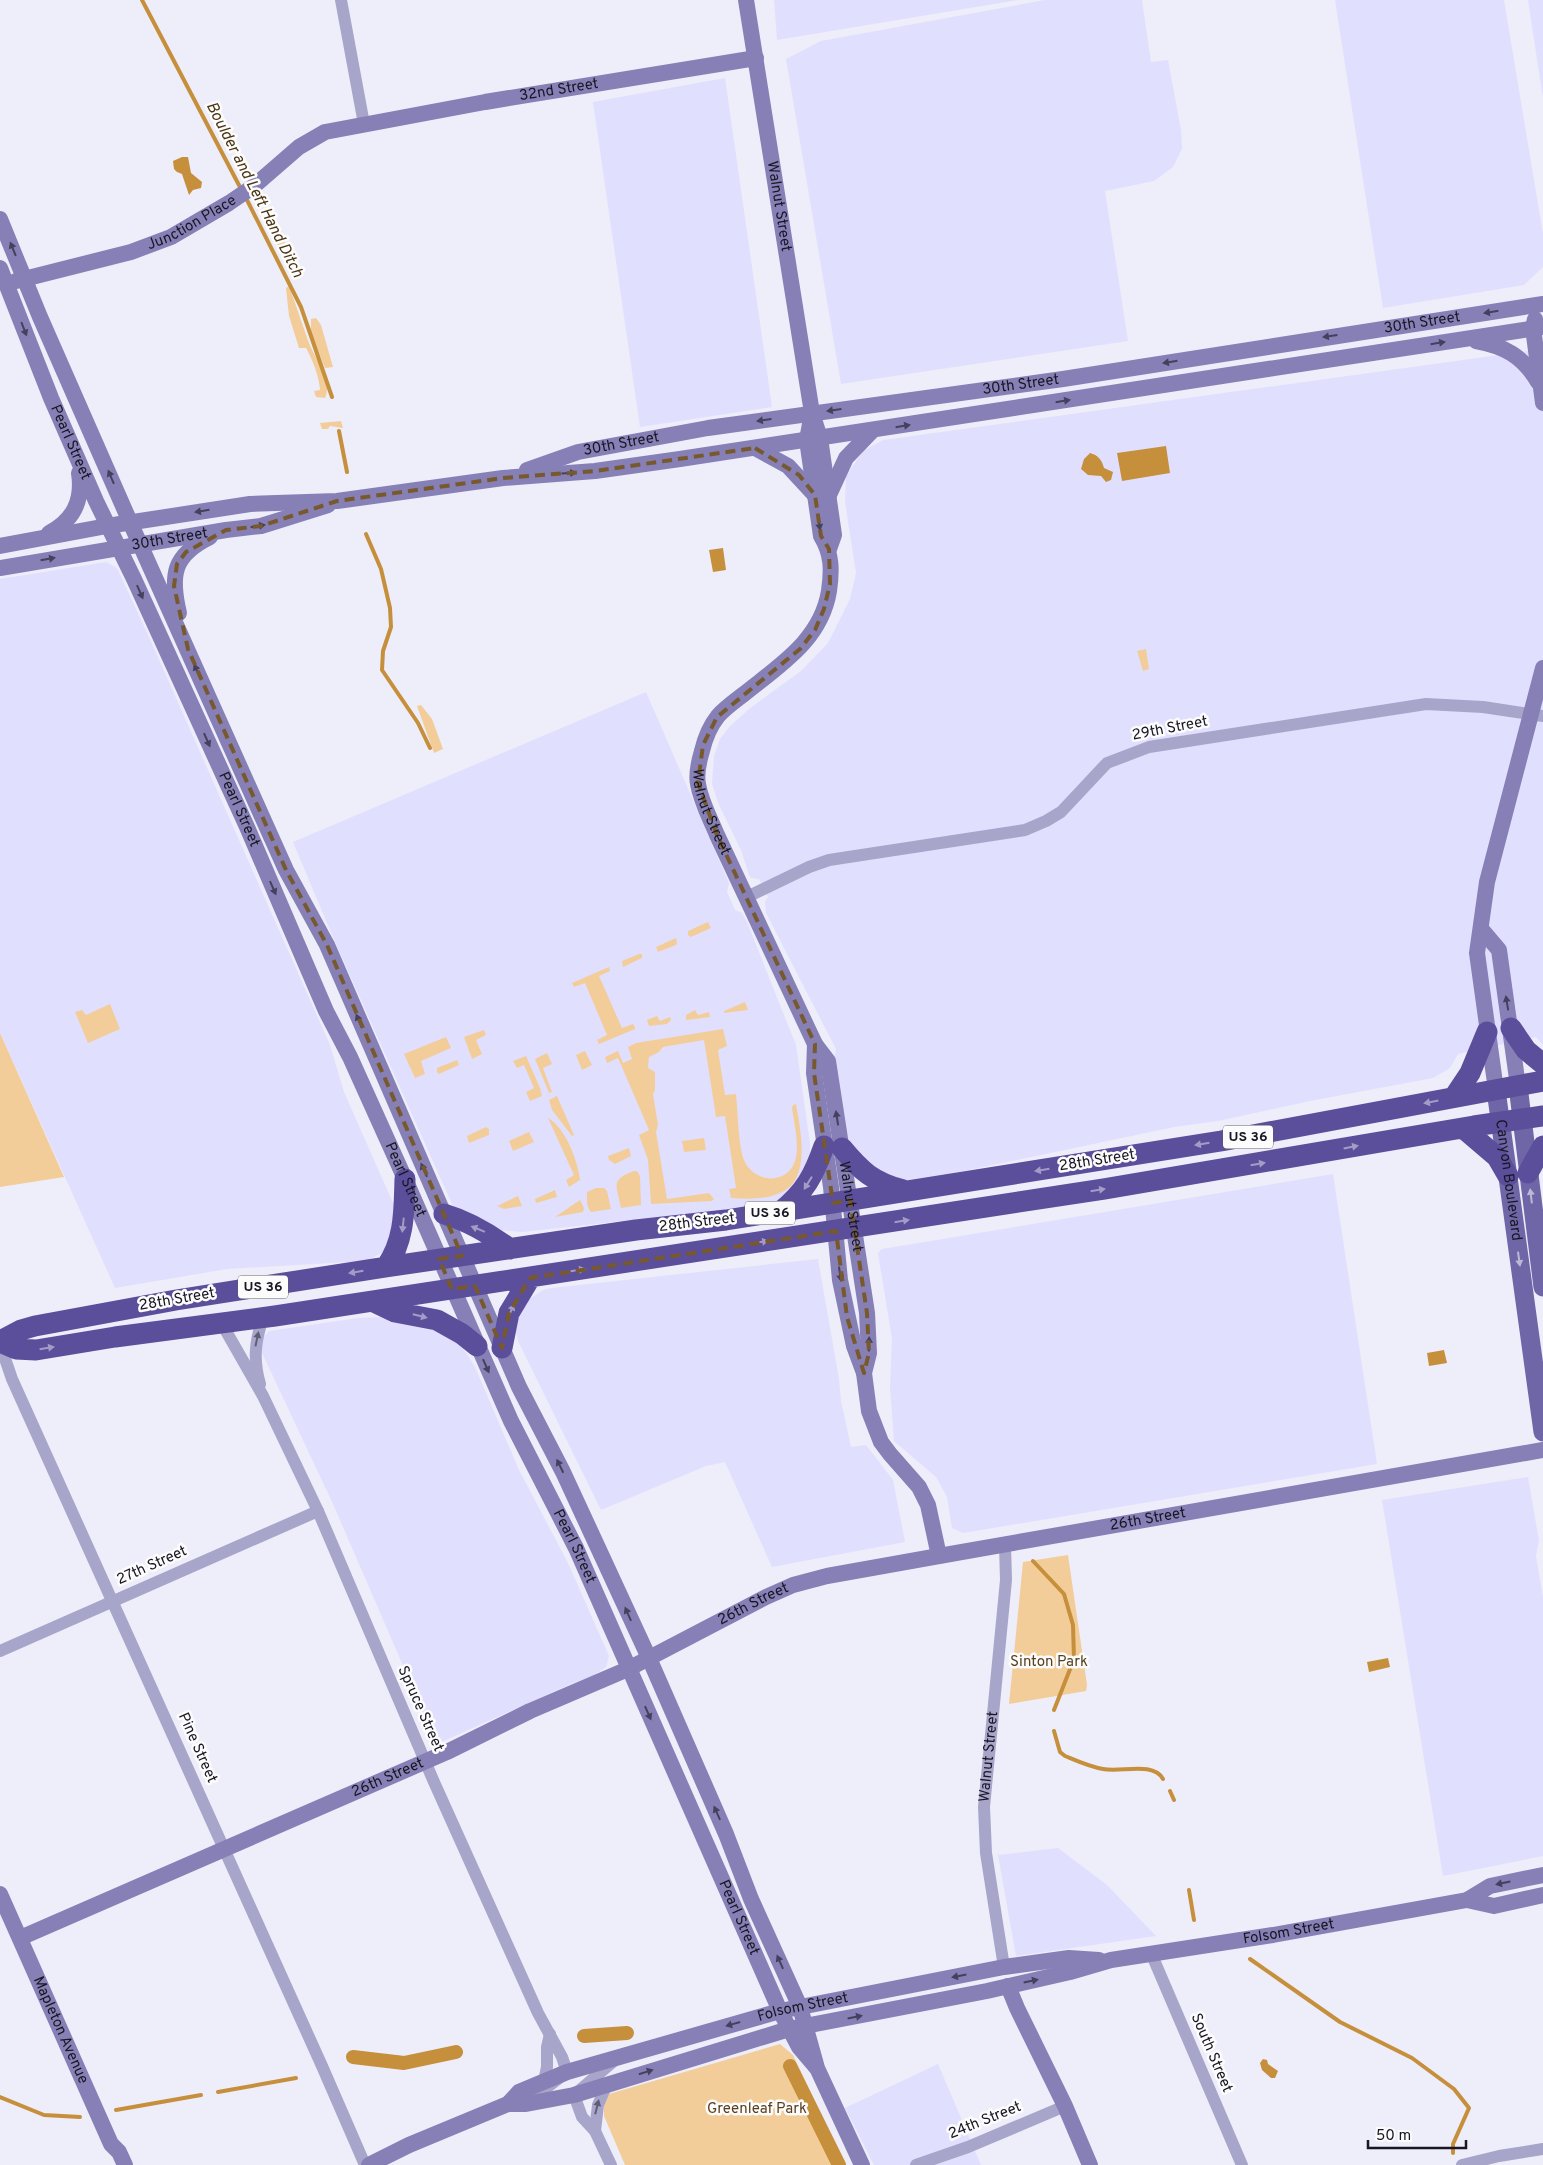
<svg xmlns="http://www.w3.org/2000/svg" width="1543" height="2165" font-family="Overpass,sans-serif">
<style>
.built{fill:#e1dffe}
.green{fill:#f3cd99}
.water{fill:#c68f3c}
.lines{fill:none;stroke-linecap:round;stroke-linejoin:round}
.stream{stroke:#c68f3c;stroke-width:4}
.canal{stroke:#c68f3c;stroke-width:14}
.street{stroke:#a8a5ca;stroke-width:12}
.secondary{stroke:#8680b6;stroke-width:16}
.primary{stroke:#6f66a7;stroke-width:19}
.highway{stroke:#5b4e9a;stroke-width:21}
.oneway{fill:#44405d}
.oneway2{fill:#a39cc6}
.oneway3{fill:#bdb8d6}
.oneway4{fill:#605e76}
.marked{fill:none;stroke:#77592d;stroke-width:4;stroke-dasharray:10 6;stroke-linejoin:round}
.labels{text-anchor:middle;dominant-baseline:central;stroke-width:5;stroke-linejoin:round;paint-order:stroke}
.shield{fill:#fcfcfc;stroke:#5c5b63;stroke-width:1}
.shield-label{font-size:14px;font-weight:bold;fill:#181622}
.street-label{font-size:15px;fill:#181622;stroke:#fcfcfc}
.park-label{font-size:15px;fill:#58401e;stroke:#fcfcfc}
.water-label{font-size:16px;font-style:italic;fill:#4c3512;stroke:#fcfcfc}
</style>
<rect width="100%" height="100%" fill="#eeedfa"/>
<path class="built" d="M774 0H1018L777 40Z
M1045 0H1142L1151 62 1168 60 1181 130 1182 149 1173 167 1154 181 1105 191 1128 341 841 384 786 59 821 41Z
M1335 0H1504L1543 234V267L1524 285 1383 308Z
M1528 0H1543V98Z
M725 78 772 407 640 427 593 102Z
M1543 349V1045L1536 1037 1458 1054 1450 1068 1433 1078 1310 1101 1218 1121 1174 1127 907 1183 892 1182 851 1146 847 1135 834 1060 836 1049 766 913 765 901 768 897 759 879 751 878 749 875 741 850 719 805 712 784 714 756 720 739 729 727 749 709 801 671 828 643 850 599 856 573 845 502 846 476 863 451 883 440Z
M106 562 117 568 149 637 330 1045 344 1092 393 1203 397 1219 384 1252 366 1261 227 1269 115 1288 0 1033V579Z
M646 692 729 883 727 892 735 910 742 913 747 922 796 1045 810 1143V1154L805 1177 777 1201 741 1208 523 1232 489 1229 461 1214 452 1204 335 942 293 842Z
M1333 1174 1377 1464 963 1533 952 1528 947 1497 936 1477 894 1441 890 1388 892 1339 878 1253 882 1249Z
M818 1259 839 1379 841 1401 851 1447 866 1445 893 1480 905 1542 772 1567 725 1462 706 1466 601 1510 518 1341 515 1329V1318L525 1302 543 1290 552 1288Z
M381 1317 396 1318 432 1325 458 1342 467 1354 475 1367 519 1470 568 1563 609 1656 606 1667 591 1677 573 1683 437 1744 333 1504 262 1353V1339L269 1331 358 1318Z
M1528 1477 1539 1541 1536 1556 1543 1597V1856L1443 1876 1382 1500Z
M1058 1848 1107 1885 1156 1936 1016 1956 998 1855Z
M938 2064 981 2165H874L845 2108Z"/>
<path class="green" d="M262 212 275 231 281 230 286 245 287 263 261 213Z
M289 286C296 305 302 324 309 343 315 359 333 381 325 398L316 397 314 391 320 390C319 376 313 361 306 348H299L289 316 286 288Z
M316 318 321 325 333 367 325 368 311 333V319Z
M341 421 343 428 330 426 328 429H322L320 423Z
M1146 649 1149 669 1143 671 1137 651Z
M421 705 432 719 443 749 434 753 417 706Z
M708 922 711 928 691 937 688 935V931Z
M676 938 677 943 676 945 658 952 656 947Z
M639 954H642V958L623 967 622 961Z
M609 967 610 971 599 976 622 1028 633 1024 635 1027V1029L599 1044 597 1040 607 1035 585 983 574 987 572 983Z
M745 1002 748 1010 724 1013V1011Z
M110 1004 120 1029 88 1043 75 1012 82 1010 86 1015Z
M695 1010 698 1015 709 1012 710 1017 686 1020V1015Z
M657 1016 660 1021 670 1017 671 1020 667 1024 649 1026 647 1020Z
M723 1029 727 1046 718 1050 725 1095 736 1094C738 1110 738 1149 745 1162 755 1183 787 1185 795 1161 800 1145 794 1124 792 1108L793 1105 796 1104C800 1127 811 1176 784 1191 768 1200 749 1199 731 1198L729 1189 736 1188 725 1116 716 1117 704 1040 663 1047 659 1052 649 1057 648 1068 655 1072V1090L653 1094 658 1125 656 1132 667 1199 709 1193 714 1199 712 1201 651 1204 648 1160 639 1135 649 1130 618 1058 607 1063 605 1057 618 1051 623 1063 632 1059 628 1047 636 1043Z
M484 1030 486 1035 476 1040 482 1054 472 1059 464 1037Z
M0 1033 64 1177 0 1187Z
M446 1037 451 1048 421 1061 425 1074 415 1078 404 1054Z
M585 1051 592 1065 582 1070 576 1055Z
M547 1053 552 1064 543 1068 552 1092 549 1093 535 1059Z
M526 1056 540 1088 542 1096 530 1101 526 1092 534 1088 524 1065 517 1068 513 1061Z
M457 1060 459 1065 439 1074 437 1072V1068Z
M557 1096 574 1135 572 1136 552 1110 549 1100Z
M548 1118C565 1127 578 1161 580 1180L569 1187 566 1180 574 1175Z
M486 1127 489 1129V1135L469 1143 467 1136Z
M529 1132 534 1142 513 1151 509 1141Z
M704 1138 706 1150 684 1152 682 1141Z
M629 1148 631 1156 615 1164 609 1160 608 1156Z
M634 1171H637L640 1176 641 1205 621 1208C617 1186 609 1180 634 1171Z
M596 1188H604L607 1191 611 1209 591 1212C586 1206 587 1199 587 1192Z
M555 1190 557 1197 536 1203 535 1199Z
M518 1196 522 1206 504 1209 497 1206Z
M580 1200 584 1208 583 1212 555 1217Z
M1068 1555 1087 1685 1086 1691 1009 1704 1023 1562Z
M780 2044 793 2055 845 2165H625L604 2116V2106L609 2094Z"/>
<path class="water" d="M182 157H188L191 173 202 182 201 188 193 190 189 195 182 174 177 172 174 169 173 161Z
M1166 446 1170 473 1122 481 1117 453Z
M1090 453C1098 455 1102 460 1104 468L1113 472 1111 480 1106 482 1101 476 1088 475 1081 469 1084 459Z
M723 548 726 570 713 572 709 550Z
M1444 1350 1447 1363 1429 1366 1427 1353Z
M1388 1658 1390 1667 1369 1672 1367 1662Z
M1263 2059 1267 2060 1268 2064 1278 2071 1275 2078H1271L1262 2070 1260 2063Z"/>
<g class="lines">
<path class="stream" d="M142 0 241 189
M246 198 301 307 332 397
M339 431 347 472
M366 534 381 569 390 608 391 627 383 651 382 670 418 723 430 748
M1033 1561 1064 1594 1073 1625 1074 1659 1054 1710
M1054 1731 1060 1752 1065 1756C1077 1761 1090 1767 1103 1769 1120 1773 1153 1761 1163 1779
M1170 1791 1174 1800
M1189 1890 1194 1920
M1250 1959 1340 2022 1412 2058 1454 2089 1469 2108 1453 2144V2153
M218 2092 296 2078
M0 2097 44 2115 80 2117
M116 2110 201 2095"/>
<path class="canal" d="M584 2036 627 2033
M353 2057 404 2063 456 2052
M790 2066 839 2165"/>
<g class="street">
<path d="M341 0 364 124"/>
<path d="M747 897 809 867 829 860 1025 830 1046 821 1061 812 1107 763 1149 747 1426 704 1483 707 1543 716"/>
<path d="M222 1324 263 1396 318 1511 434 1782 538 2013 562 2057 567 2072 528 2102"/>
<path d="M0 1344 12 1379 322 2066 365 2165"/>
<path d="M260 1384C253 1360 255 1341 263 1318"/>
<path d="M0 1651 318 1511"/>
<path d="M1151 1953 1242 2165"/>
<path id="s1" d="M1004 1967 986 1853 984 1807 1006 1580 1005 1545"/>
<path d="M544 2081 547 2067V2047L550 2034"/>
<path d="M595 2131 598 2105 607 2084"/>
<path d="M611 2165 595 2131 582 2117 574 2095 615 2060"/>
<path d="M916 2165 968 2147 1065 2106"/>
<path d="M1462 2165 1499 2156 1543 2149"/>
</g>
<g class="secondary">
<path id="s2" d="M746 0 812 413 820 438 834 535 829 549"/>
<path d="M0 219 40 317 130 522 286 870 327 945 519 1387 563 1472 649 1658 726 1834 751 1899 800 2007 817 2068 862 2165"/>
<path id="s3" d="M0 268 51 398 96 501 134 579 247 827 326 1011 350 1057 405 1179 511 1421 576 1548 780 2011 799 2047 816 2067"/>
<path id="s4" d="M16 281 131 252 171 237 229 203 254 186 299 147 325 132 485 102 756 58"/>
<path d="M1535 319 1533 328 1543 403"/>
<path d="M1476 341C1504 346 1523 356 1538 382"/>
<path id="s5" d="M812 413 807 440 821 536C832 554 832 570 829 591 821 640 780 665 744 694 735 701 725 708 718 716 710 726 705 738 702 751 699 761 696 774 698 784 701 802 710 818 717 835L815 1044 828 1061 867 1313 869 1353 864 1373"/>
<path d="M755 448 788 466 813 493"/>
<path id="s6" d="M527 470 578 452 708 428 1063 379 1543 304"/>
<path d="M829 495 846 458 872 431"/>
<path d="M49 533C74 520 83 500 79 473"/>
<path d="M0 546 107 526 250 504 337 501 503 478 595 471 680 459 1543 327"/>
<path id="s7" d="M0 568 226 530 261 526 328 505"/>
<path d="M179 613C170 575 173 555 210 537"/>
<path d="M1482 930 1499 950 1518 1086"/>
<path d="M815 1044 814 1073 831 1187 840 1280 854 1346 864 1373 869 1411 881 1442 890 1454 919 1487 928 1505 939 1556"/>
<path d="M1496 1090 1477 953 1487 882 1543 668"/>
<path id="s8" d="M0 1894 111 2144 119 2152 125 2165"/>
<path d="M1467 1900 1494 1906 1543 1895"/>
<path id="s9" d="M20 1938 447 1752 530 1711 628 1669 766 1597 793 1585 827 1576 939 1556 1543 1450"/>
<path d="M1008 1986 1017 2008 1065 2106 1090 2165"/>
<path id="s10" d="M508 2104H526L574 2095 789 2029 987 1991 1070 1972 1111 1960 1273 1935 1467 1900 1490 1886 1543 1875"/>
<path id="s11" d="M369 2165 409 2145 508 2104 519 2092 567 2072 780 2011 1004 1967 1069 1958 1099 1960"/>
</g>
<g class="primary">
<path d="M1518 1086 1543 1287"/>
<path id="s12" d="M1496 1090 1543 1432"/>
</g>
<path class="highway" d="M1511 1028 1526 1050 1543 1064
M1454 1097 1470 1073 1487 1032
M1463 1128 1497 1157 1508 1176
M842 1148C861 1171 873 1182 903 1190
M1528 1173 1543 1146
M780 1212C805 1192 814 1175 824 1146
M444 1214C468 1221 490 1234 510 1249
M386 1267C405 1240 404 1211 405 1179
M374 1302 395 1312 437 1320 462 1334 477 1346
M0 1341 21 1330 35 1326 176 1300 386 1267 636 1230 726 1220 1221 1141 1543 1081
M0 1342 16 1349 36 1350 115 1337 275 1316 1104 1189 1474 1126 1543 1116
M502 1348 509 1313 530 1278"/>
</g>
<defs><path id="oneway-solid" d="M-6-.8H1V-3.2L6.5 0L1 3.2V.8H-6Z" transform="scale(1.25)"/></defs>
<g class="oneway">
<use href="#oneway-solid" transform="translate(13 249) rotate(-112)"/>
<use href="#oneway-solid" transform="translate(1491 312) rotate(171)"/>
<use href="#oneway-solid" transform="translate(24 329) rotate(69)"/>
<use href="#oneway-solid" transform="translate(1330 336) rotate(172)"/>
<use href="#oneway-solid" transform="translate(1438 343) rotate(-9)"/>
<use href="#oneway-solid" transform="translate(1170 362) rotate(171)"/>
<use href="#oneway-solid" transform="translate(1063 401) rotate(-9)"/>
<use href="#oneway-solid" transform="translate(834 410) rotate(172)"/>
<use href="#oneway-solid" transform="translate(764 420) rotate(172)"/>
<use href="#oneway-solid" transform="translate(903 426) rotate(-9)"/>
<use href="#oneway-solid" transform="translate(569 473) rotate(-4)"/>
<use href="#oneway-solid" transform="translate(111 477) rotate(-113)"/>
<use href="#oneway-solid" transform="translate(202 511) rotate(171)"/>
<use href="#oneway-solid" transform="translate(819 523) rotate(81)"/>
<use href="#oneway-solid" transform="translate(258 526) rotate(-9)"/>
<use href="#oneway-solid" transform="translate(48 559) rotate(-10)"/>
<use href="#oneway-solid" transform="translate(140 592) rotate(66)"/>
<use href="#oneway-solid" transform="translate(197 671) rotate(-114)"/>
<use href="#oneway-solid" transform="translate(207 740) rotate(66)"/>
<use href="#oneway-solid" transform="translate(273 888) rotate(66)"/>
<use href="#oneway-solid" transform="translate(1507 1003) rotate(-99)"/>
<use href="#oneway-solid" transform="translate(359 1021) rotate(-113)"/>
<use href="#oneway-solid" transform="translate(837 1118) rotate(-99)"/>
<use href="#oneway-solid" transform="translate(424 1170) rotate(-114)"/>
<use href="#oneway-solid" transform="translate(840 1274) rotate(82)"/>
<use href="#oneway-solid" transform="translate(869 1344) rotate(-89)"/>
<use href="#oneway-solid" transform="translate(486 1366) rotate(66)"/>
<use href="#oneway-solid" transform="translate(560 1466) rotate(-116)"/>
<use href="#oneway-solid" transform="translate(628 1614) rotate(-114)"/>
<use href="#oneway-solid" transform="translate(648 1713) rotate(66)"/>
<use href="#oneway-solid" transform="translate(717 1813) rotate(-114)"/>
<use href="#oneway-solid" transform="translate(1503 1883) rotate(168)"/>
<use href="#oneway-solid" transform="translate(780 1962) rotate(-114)"/>
<use href="#oneway-solid" transform="translate(959 1976) rotate(169)"/>
<use href="#oneway-solid" transform="translate(1031 1981) rotate(-12)"/>
<use href="#oneway-solid" transform="translate(855 2017) rotate(-11)"/>
<use href="#oneway-solid" transform="translate(733 2024) rotate(164)"/>
<use href="#oneway-solid" transform="translate(646 2072) rotate(-18)"/>
</g>
<g class="oneway2">
<use href="#oneway-solid" transform="translate(1431 1102) rotate(169)"/>
<use href="#oneway-solid" transform="translate(1202 1144) rotate(171)"/>
<use href="#oneway-solid" transform="translate(1351 1147) rotate(-11)"/>
<use href="#oneway-solid" transform="translate(1258 1164) rotate(-10)"/>
<use href="#oneway-solid" transform="translate(1042 1170) rotate(171)"/>
<use href="#oneway-solid" transform="translate(808 1183) rotate(122)"/>
<use href="#oneway-solid" transform="translate(1098 1190) rotate(-9)"/>
<use href="#oneway-solid" transform="translate(902 1221) rotate(-9)"/>
<use href="#oneway-solid" transform="translate(403 1225) rotate(96)"/>
<use href="#oneway-solid" transform="translate(478 1229) rotate(-158)"/>
<use href="#oneway-solid" transform="translate(761 1242) rotate(-8)"/>
<use href="#oneway-solid" transform="translate(578 1270) rotate(-9)"/>
<use href="#oneway-solid" transform="translate(356 1272) rotate(171)"/>
<use href="#oneway-solid" transform="translate(511 1311) rotate(-67)"/>
<use href="#oneway-solid" transform="translate(420 1316) rotate(14)"/>
<use href="#oneway-solid" transform="translate(47 1348) rotate(-9)"/>
</g>
<g class="oneway3">
<use href="#oneway-solid" transform="translate(1531 1196) rotate(-97)"/>
<use href="#oneway-solid" transform="translate(1519 1259) rotate(82)"/>
</g>
<g class="oneway4">
<use href="#oneway-solid" transform="translate(257 1339) rotate(-78)"/>
<use href="#oneway-solid" transform="translate(597 2107) rotate(-76)"/>
</g>
<path class="marked" d="M755 448 799 475 815 495 821 536 829 549 830 584 824 609 815 630 800 649 717 717 703 745 698 783 717 835 815 1044 814 1073 833 1203 850 1200 867 1313 869 1353 864 1373 847 1317 836 1231 530 1278 509 1313 502 1348 475 1286 452 1289 439 1259 462 1256 327 945 286 870 188 649 174 586 177 564 186 552 226 530 261 526 337 501 503 478 595 471Z"/>
<g class="labels">
<g class="shield">
<rect x="1223" y="1125.5" width="50" height="23" rx="4"/>
<rect x="745" y="1201.5" width="50" height="23" rx="4"/>
<rect x="238" y="1275.5" width="50" height="23" rx="4"/>
</g>
<g class="shield-label">
<text x="1248" y="1137">US 36</text>
<text x="770" y="1213">US 36</text>
<text x="263" y="1287">US 36</text>
</g>
<g class="street-label">
<text stroke="none"><textPath href="#s4" startOffset="586">32nd Street</textPath></text>
<text stroke="none"><textPath href="#s2" startOffset="209">Walnut Street</textPath></text>
<text stroke="none"><textPath href="#s4" startOffset="186">Junction Place</textPath></text>
<text stroke="none"><textPath href="#s6" startOffset="908">30th Street</textPath></text>
<text stroke="none"><textPath href="#s6" startOffset="502">30th Street</textPath></text>
<text stroke="none"><textPath href="#s3" startOffset="188">Pearl Street</textPath></text>
<text stroke="none"><textPath href="#s6" startOffset="98">30th Street</textPath></text>
<text stroke="none"><textPath href="#s7" startOffset="172">30th Street</textPath></text>
<text transform="translate(1170 729) rotate(-11)">29th Street</text>
<text stroke="none"><textPath href="#s3" startOffset="592">Pearl Street</textPath></text>
<text stroke="none"><textPath href="#s5" startOffset="455">Walnut Street</textPath></text>
<text transform="translate(1097 1161) rotate(-9)">28th Street</text>
<text stroke="none"><textPath href="#s3" startOffset="998">Pearl Street</textPath></text>
<text stroke="none"><textPath href="#s12" startOffset="91">Canyon Boulevard</textPath></text>
<text stroke="none"><textPath href="#s5" startOffset="879">Walnut Street</textPath></text>
<text transform="translate(697 1223) rotate(-7)">28th Street</text>
<text transform="translate(177 1300) rotate(-10)">28th Street</text>
<text stroke="none"><textPath href="#s9" startOffset="1211">26th Street</textPath></text>
<text stroke="none"><textPath href="#s3" startOffset="1402">Pearl Street</textPath></text>
<text transform="translate(152 1566) rotate(-24)">27th Street</text>
<text stroke="none"><textPath href="#s9" startOffset="806">26th Street</textPath></text>
<text transform="translate(420 1709) rotate(66)">Spruce Street</text>
<text transform="translate(197 1748) rotate(66)">Pine Street</text>
<text stroke="none"><textPath href="#s1" startOffset="212">Walnut Street</textPath></text>
<text stroke="none"><textPath href="#s9" startOffset="401">26th Street</textPath></text>
<text stroke="none"><textPath href="#s3" startOffset="1808">Pearl Street</textPath></text>
<text stroke="none"><textPath href="#s10" startOffset="801">Folsom Street</textPath></text>
<text stroke="none"><textPath href="#s11" startOffset="465">Folsom Street</textPath></text>
<text stroke="none"><textPath href="#s8" startOffset="149">Mapleton Avenue</textPath></text>
<text transform="translate(1211 2053) rotate(67)">South Street</text>
<text transform="translate(985 2121) rotate(-22)">24th Street</text>
</g>
<g class="park-label">
<text x="1049" y="1662">Sinton Park</text>
<text x="757" y="2109">Greenleaf Park</text>
</g>
<g class="water-label">
<text transform="translate(254 190) rotate(63)">Boulder and Left Hand Ditch</text>
</g>
</g>
<path d="M1368 2140v8h98v-8" fill="none" stroke="#181622" stroke-width="2.5"/>
<text x="1376" y="2140" font-size="15" fill="#181622" stroke="#fcfcfc" stroke-width="4" paint-order="stroke">50 m</text>
</svg>
